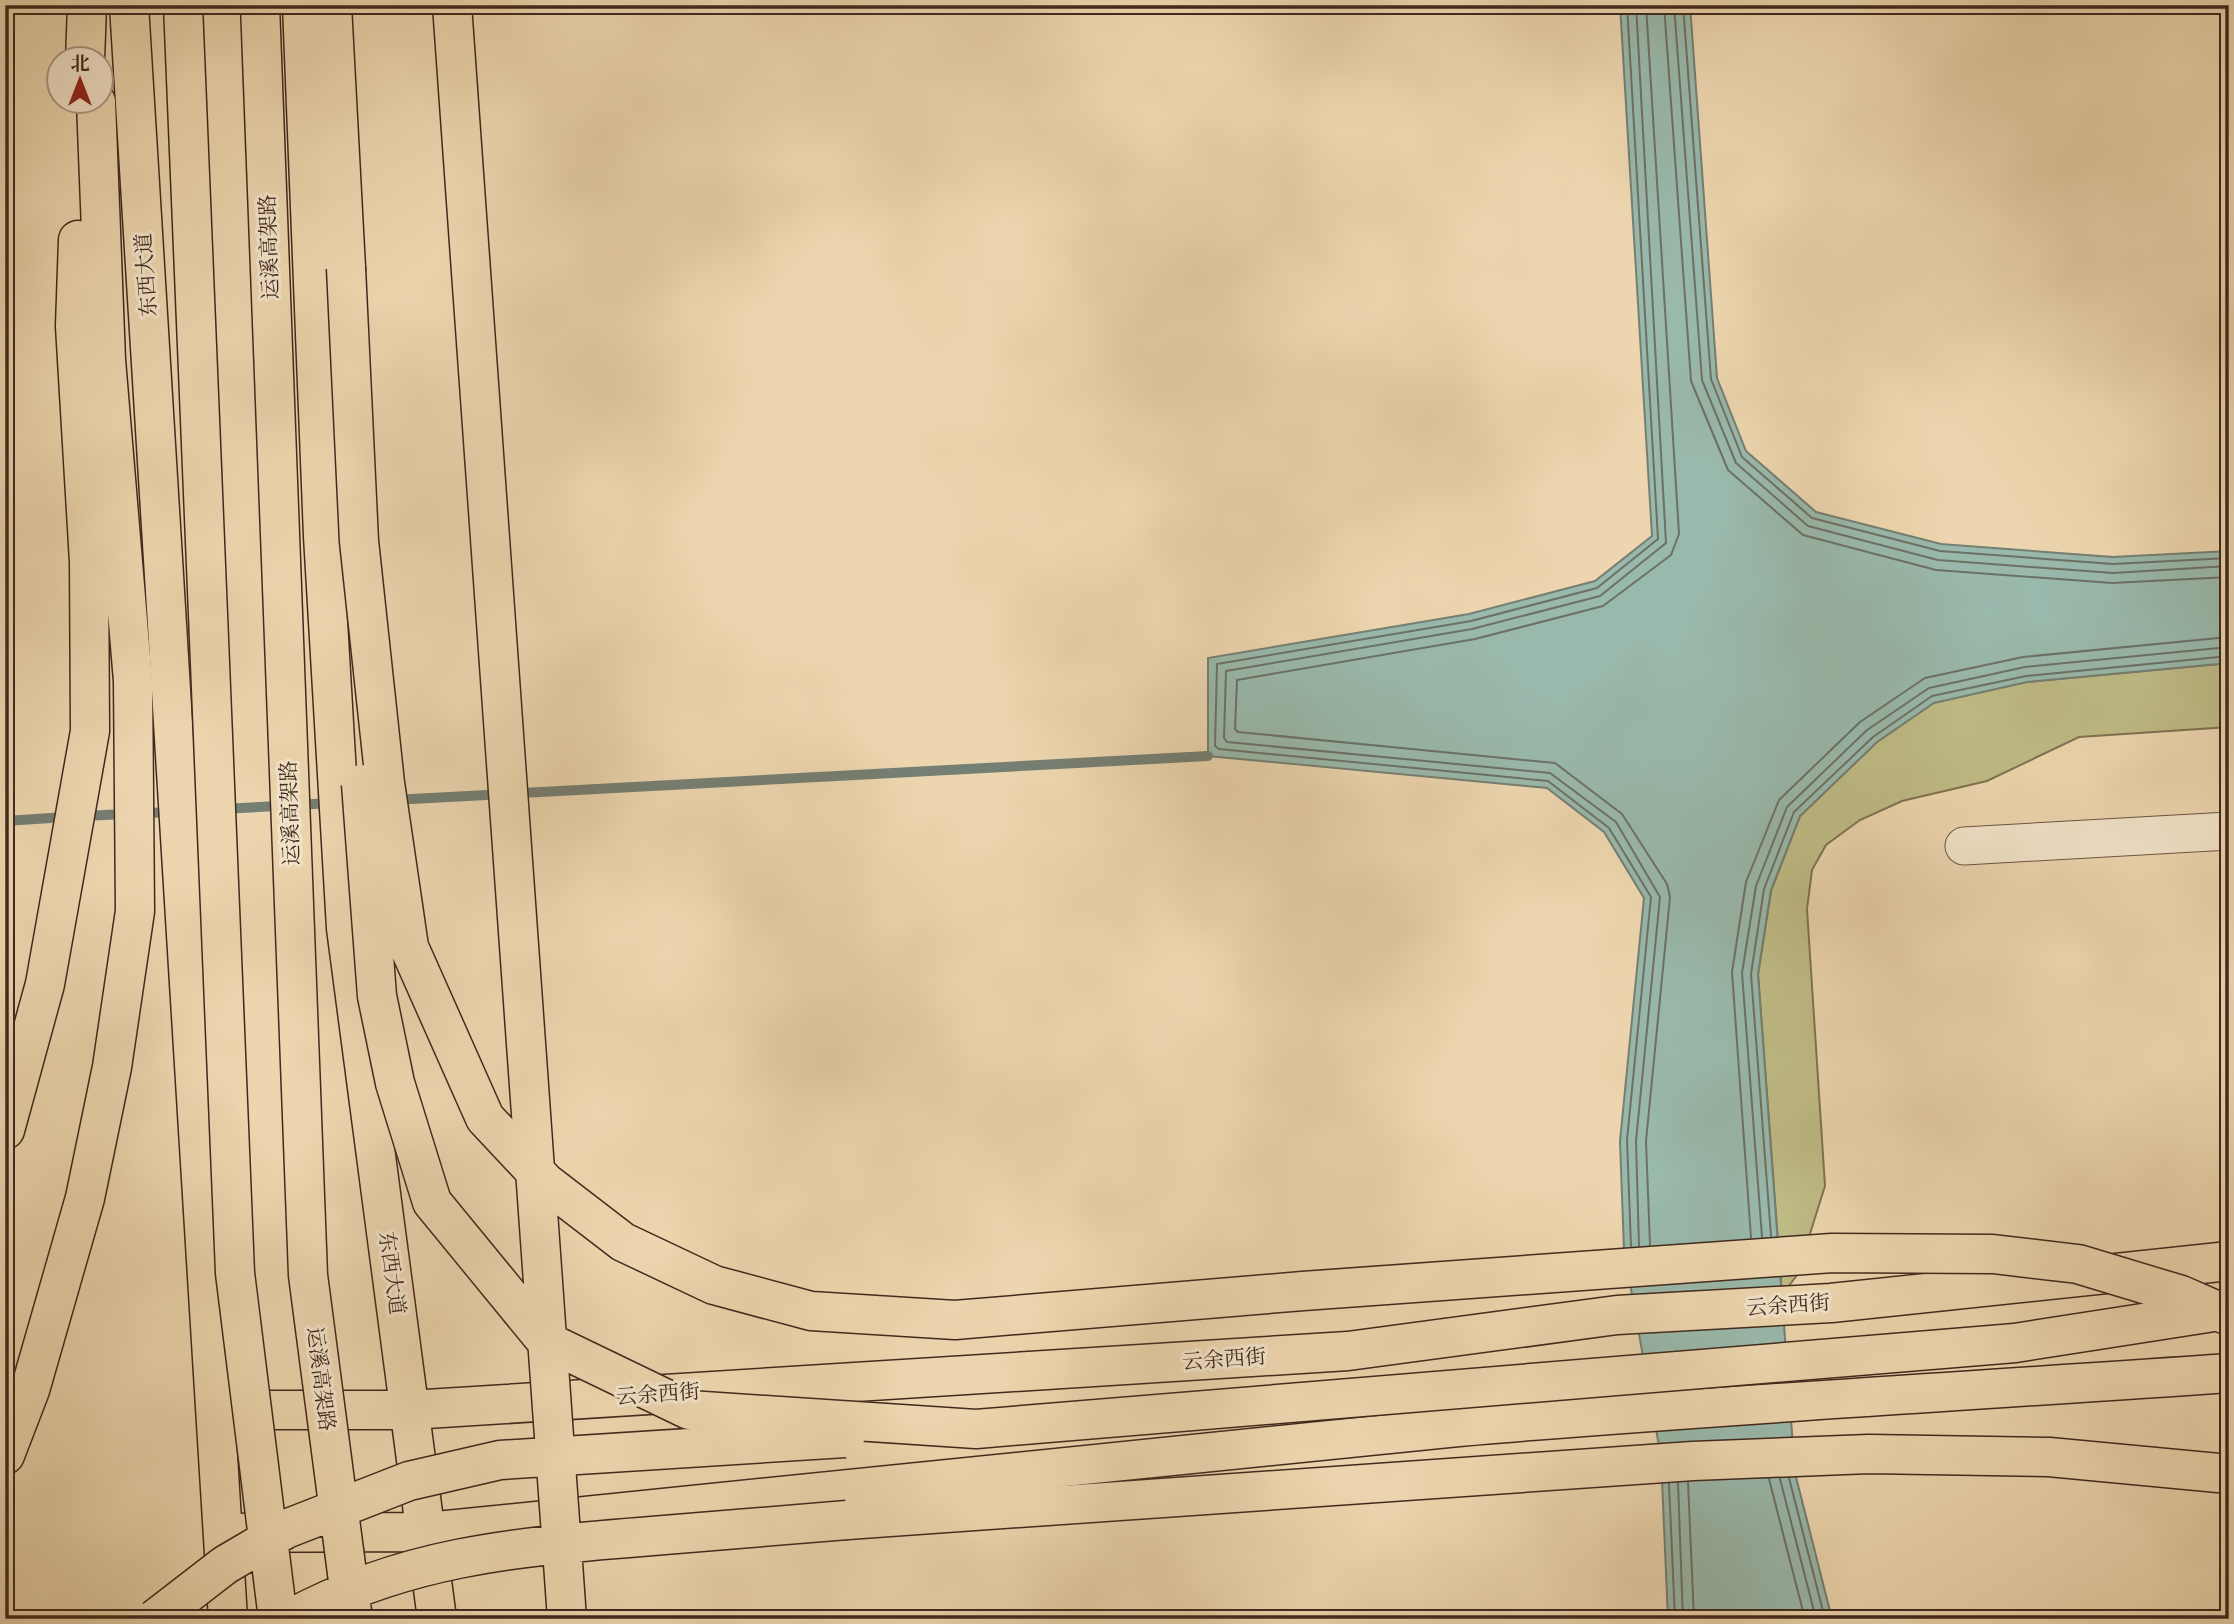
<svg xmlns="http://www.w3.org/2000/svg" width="2234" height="1624" font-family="'IM FELL Great Primer','Noto Serif SC',serif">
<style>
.green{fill:#bfbc86;stroke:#807252;stroke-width:2}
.water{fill:#99b9ac;stroke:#757f73;stroke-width:2}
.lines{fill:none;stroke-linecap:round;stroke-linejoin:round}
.shore{stroke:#6c7165;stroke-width:2}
.stream{stroke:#757f73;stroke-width:10}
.minor-casing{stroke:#6b5442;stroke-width:39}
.major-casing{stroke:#40291e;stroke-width:41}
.highway-casing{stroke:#40291e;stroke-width:41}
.minor{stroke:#f3e4cb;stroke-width:37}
.major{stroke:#edd6af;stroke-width:38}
.highway{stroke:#edd6af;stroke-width:38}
.highway-bridge-casing{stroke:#40291e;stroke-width:41;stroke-linecap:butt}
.highway-bridge{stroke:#edd6af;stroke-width:38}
.labels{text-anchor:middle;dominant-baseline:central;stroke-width:6;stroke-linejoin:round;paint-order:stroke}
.street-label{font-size:21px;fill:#40291e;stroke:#f3e4cb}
</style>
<rect width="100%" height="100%" fill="#edd6af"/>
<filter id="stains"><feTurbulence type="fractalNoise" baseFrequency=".00286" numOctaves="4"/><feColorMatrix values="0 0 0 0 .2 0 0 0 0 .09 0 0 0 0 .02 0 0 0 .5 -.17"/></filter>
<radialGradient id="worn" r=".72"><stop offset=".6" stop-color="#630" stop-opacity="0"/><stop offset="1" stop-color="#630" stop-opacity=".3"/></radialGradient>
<path class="green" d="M2229 663V727L2079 737 1987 781 1902 801 1860 820 1826 845 1812 870 1807 909 1825 1186 1797 1275 1782 1295 1758 974 1771 891 1800 816 1877 742 1934 702 2027 682Z"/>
<path class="water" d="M1620 5H1690L1717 378 1746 451 1816 512 1941 544 2113 557 2229 551V663L2027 682 1934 703 1877 742 1800 816 1771 890 1758 974 1795 1473 1832 1619H1668L1661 1457 1624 1250 1620 1141 1644 898 1604 832 1547 788 1208 756V658L1469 614 1595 581 1652 536Z"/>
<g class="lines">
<path class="shore" d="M1627 5 1658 539 1597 588 1471 621 1217 664 1215 746 1219 749 1548 781 1609 828 1651 897 1627 1140 1631 1246
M1636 5 1666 543 1600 596 1472 629 1226 671 1224 738 1227 742 1550 773 1616 822 1660 897 1636 1141 1639 1246
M1646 5 1679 534 1671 555 1603 606 1475 639 1237 680 1235 729 1238 732 1555 763 1622 814 1667 884 1670 897 1646 1141 1650 1245
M1664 5 1691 381 1728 470 1803 535 1936 570 2112 583 2229 577
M1674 5 1702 380 1736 463 1808 526 1938 560 2113 573 2229 566
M1683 5 1711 379 1742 457 1812 518 1940 551 2113 564 2229 558
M1771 1236 1751 974 1764 889 1794 812 1873 737 1932 696 2026 676 2229 656
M1762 1237 1742 973 1756 886 1787 807 1867 730 1929 688 2025 667 2229 647
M1751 1238 1732 972 1746 882 1779 800 1860 722 1925 678 2023 657 2229 637
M1789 1478 1825 1619
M1769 1479 1805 1619
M1780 1479 1816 1619
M1688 1482 1694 1619
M1678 1483 1683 1619
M1669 1484 1675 1619"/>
<path class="stream" d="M393 800 1208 756
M222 809 332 803
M82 816 171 812
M5 821 66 817"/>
<g class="minor-casing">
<path id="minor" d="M1964 846 2229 831"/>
</g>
<g class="major-casing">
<path id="major" d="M129 5 228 1619
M302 5 323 536 346 928 437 1619
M216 1410H410L1348 1351 1617 1315 1831 1303 2229 1261
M225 1533 427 1532 1458 1427C1714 1405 1972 1391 2229 1373"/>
</g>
<g class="highway-casing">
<path id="highway" d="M332 5 346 268
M85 60 87 5
M5 1130 45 984 90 731 89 562 75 326 78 240
M5 1455 30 1390 85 1198 112 1067 135 911 133 681 106 360 96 102
M847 1520 1693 1461 1869 1454 2049 1457 2229 1474"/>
</g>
<use href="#minor" class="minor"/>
<use href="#major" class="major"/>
<use href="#highway" class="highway"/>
<g class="highway-bridge-casing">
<path id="highway-bridge" d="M183 5 235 1273 278 1619
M260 5 308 1275 353 1619
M452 5 567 1619
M346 268 359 541 385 783 409 947 485 1118 545 1182 623 1242 714 1285 811 1311 955 1320 1303 1291 1832 1253 1993 1254 2078 1264 2181 1295 2229 1316
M361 784 377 996 395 1083 432 1202 546 1341 689 1410 976 1429 2015 1343 2220 1311
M155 1619 225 1565 286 1529 409 1481 500 1460 845 1438
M290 1619C403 1557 514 1547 640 1537 709 1531 778 1526 847 1520"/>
</g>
<use href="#highway-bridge" class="highway-bridge"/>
</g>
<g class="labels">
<g class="street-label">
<text transform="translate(269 247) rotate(-92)">运溪高架路</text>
<text transform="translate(146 275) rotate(-94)">东西大道</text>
<text transform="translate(290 813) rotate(-92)">运溪高架路</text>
<text transform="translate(392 1273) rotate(82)">东西大道</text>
<text transform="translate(1788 1305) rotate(-4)">云余西街</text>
<text transform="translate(1224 1359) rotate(-4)">云余西街</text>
<text transform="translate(321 1379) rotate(83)">运溪高架路</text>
<text transform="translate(658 1394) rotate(-4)">云余西街</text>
</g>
</g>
<rect width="2234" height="1624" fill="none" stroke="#edd6af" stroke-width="28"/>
<rect x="7" y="7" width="2220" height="1610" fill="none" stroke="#40291e" stroke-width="3.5"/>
<rect x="14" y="14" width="2206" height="1596" fill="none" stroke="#40291e" stroke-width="2"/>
<g transform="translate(80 80)"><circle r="33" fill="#f3e4cb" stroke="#ab9986" stroke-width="2"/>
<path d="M0-5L12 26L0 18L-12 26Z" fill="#8f2418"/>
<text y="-10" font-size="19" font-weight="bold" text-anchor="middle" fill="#40291e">北</text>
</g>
<rect width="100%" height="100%" filter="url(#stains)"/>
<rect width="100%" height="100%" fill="url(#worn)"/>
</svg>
